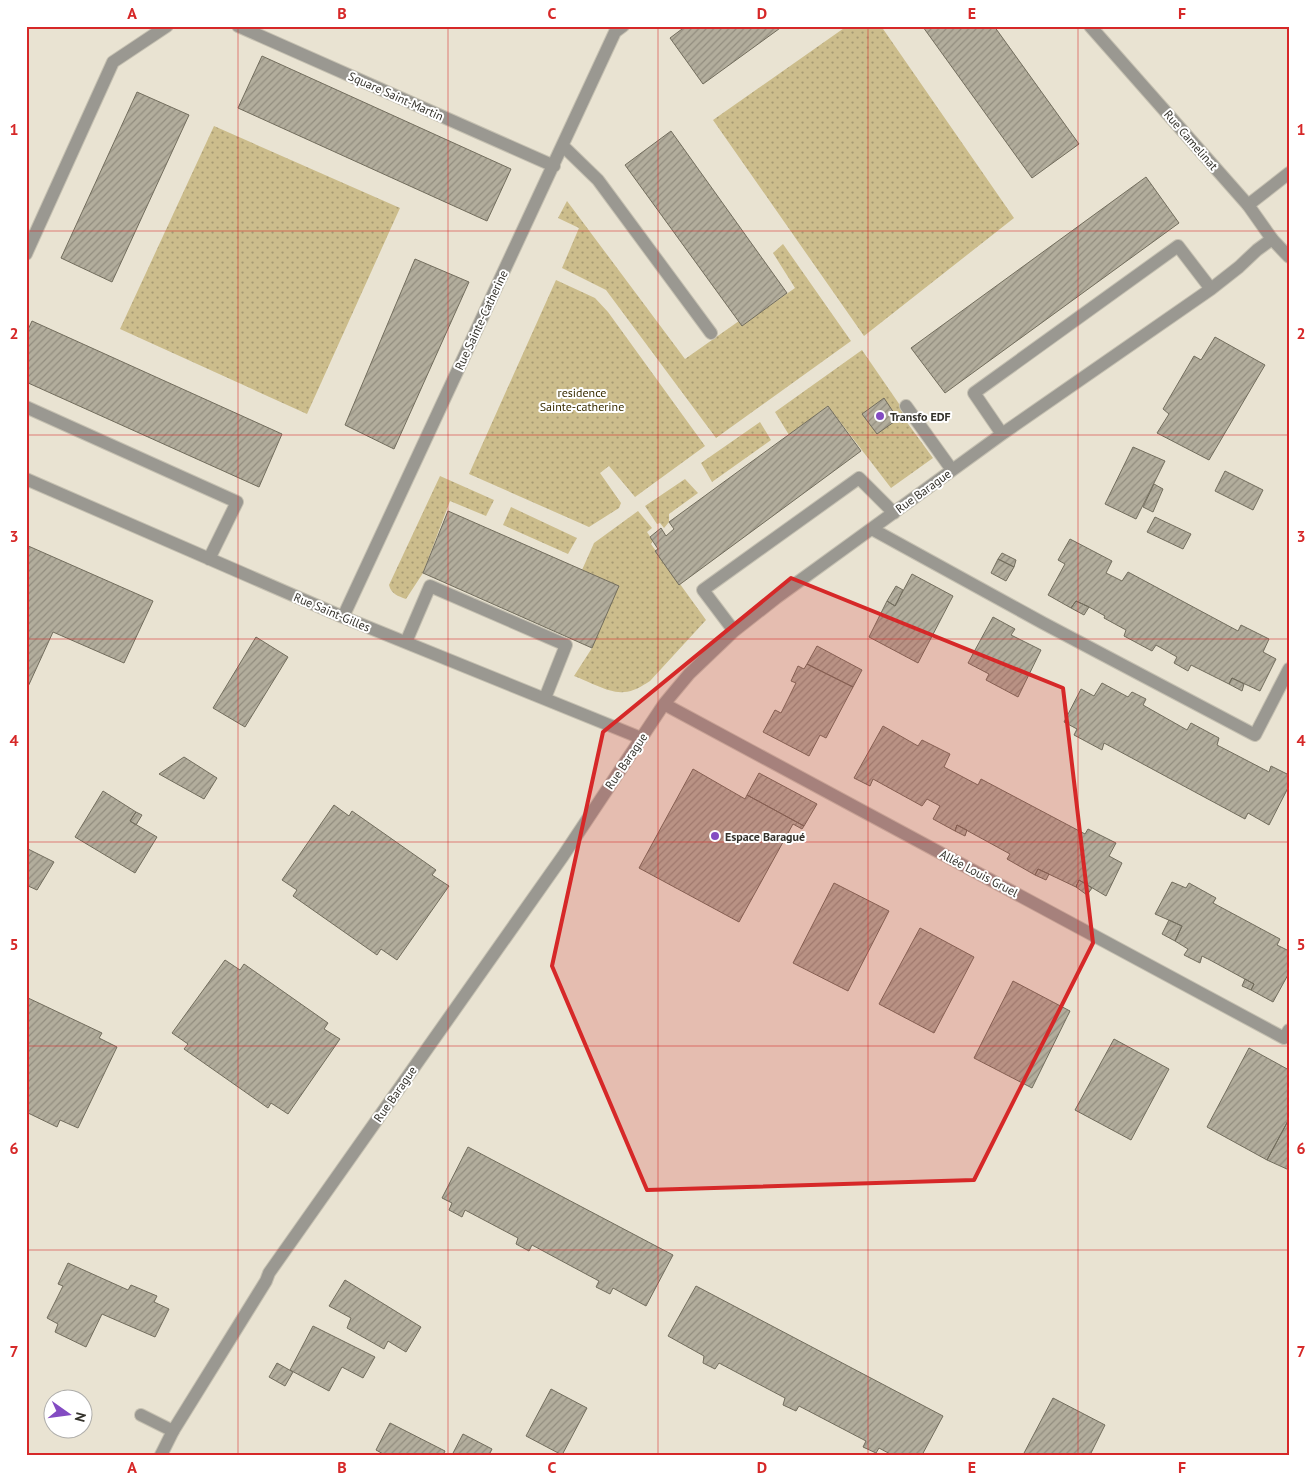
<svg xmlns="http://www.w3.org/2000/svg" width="1315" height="1481" font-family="'PT Sans',sans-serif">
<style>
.grass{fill:url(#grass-dots)}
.building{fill:url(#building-hatch);stroke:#726d5d}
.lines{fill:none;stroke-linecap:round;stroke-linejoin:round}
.service-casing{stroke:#c5c0b1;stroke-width:14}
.minor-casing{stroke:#c5c0b1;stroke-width:14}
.tertiary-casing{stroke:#c5c0b1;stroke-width:14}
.service{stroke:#9a9891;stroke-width:12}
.minor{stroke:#9a9891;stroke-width:12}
.tertiary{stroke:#9a9891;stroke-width:12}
.marked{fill:#d62828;fill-opacity:0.2;stroke:#d62828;stroke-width:4;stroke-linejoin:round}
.grid{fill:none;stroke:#d62828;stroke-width:1;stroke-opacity:0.55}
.poi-dot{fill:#834bc2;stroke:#fff;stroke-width:2}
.labels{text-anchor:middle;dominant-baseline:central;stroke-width:4;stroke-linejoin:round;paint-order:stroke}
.street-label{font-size:12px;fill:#34322b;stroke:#fff}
.park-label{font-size:12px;fill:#392d02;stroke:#fff}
.poi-label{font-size:12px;font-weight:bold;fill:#34322b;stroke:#fff;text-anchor:start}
.neatline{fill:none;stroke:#d62828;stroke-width:2}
.grid-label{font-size:16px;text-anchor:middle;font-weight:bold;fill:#d62828}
</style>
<defs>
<pattern id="grass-dots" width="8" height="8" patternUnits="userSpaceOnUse" patternTransform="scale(1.25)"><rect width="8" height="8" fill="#ccbd8c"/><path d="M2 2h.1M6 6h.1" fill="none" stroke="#a69a73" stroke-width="1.8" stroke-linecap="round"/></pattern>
<pattern id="building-hatch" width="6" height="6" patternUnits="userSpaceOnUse" patternTransform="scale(1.25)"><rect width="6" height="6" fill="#b2ad9c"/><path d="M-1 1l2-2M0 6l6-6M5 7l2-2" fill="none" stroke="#928d7f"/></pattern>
</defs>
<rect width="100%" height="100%" fill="#e9e3d2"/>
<path class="grass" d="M847 26H881L1014 218 864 336 713 120Z
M214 126 400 208 307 414 120 329Z
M567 201 685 359 739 321 742 325 795 288 773 253 783 244 851 341 716 438 606 290 562 268 579 228 558 218Z
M556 280 595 298 608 312 705 446 635 497 609 466 600 473 621 503 619 508 589 527 469 474Z
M862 350 906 414 903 417 933 458 891 488 828 406 789 435 775 412Z
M760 422 771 440 712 482 701 463Z
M440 476 494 500 486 516 450 501 423 573 406 599C398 596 391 594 389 585Z
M685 479 698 493 669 514V522L664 528 660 523 657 524 645 506Z
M511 507 577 538 568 554 503 525Z
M638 511 652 528 647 532 653 541 651 544 706 620 650 681C642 686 633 692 624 692 610 694 588 681 574 676L592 648 618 586 582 570 594 543Z"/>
<path class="building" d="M686 26H783L703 84 670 38Z
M925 26H994L1079 144 1032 178 923 27Z
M262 56 511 169 487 221 238 108Z
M137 92 189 115 112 282 61 258Z
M671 131 787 293 742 326 625 165Z
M1146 177 1179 223 945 393 911 348Z
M415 259 469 282 394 449 345 425Z
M32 321 282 434 259 487 26 382V334Z
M1215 337 1265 365 1209 460 1157 433 1169 414 1163 409 1194 356 1201 360Z
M884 398 898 419 877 434 862 414Z
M828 406 861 451 679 585 655 551 658 549 650 537 661 528 666 536 674 529 669 522Z
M1133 447 1165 461 1136 519 1105 504Z
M1225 471 1263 490 1253 510 1215 491Z
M1154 484 1163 489 1153 512 1143 507Z
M448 511 619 586 592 648 423 573Z
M1155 517 1191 534 1183 549 1147 532Z
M1070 539 1112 561 1106 573 1122 581 1128 572 1238 631 1241 625 1269 639 1263 652 1276 659 1260 691 1232 678 1229 684 1191 665 1188 671 1174 663 1177 657 1156 645 1152 651 1124 636 1126 630 1104 618 1105 616 1089 607 1076 601 1071 608 1048 595 1065 564 1058 560Z
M26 545 153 601 124 663 53 632 26 691Z
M1002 553 1016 560 1014 567 998 559Z
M998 559 1014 567 1006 581 991 573Z
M912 574 953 596 918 663 869 637 887 601 895 606Z
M896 586 903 590 895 606 887 601Z
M1076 601 1089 607 1084 615 1071 608Z
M993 617 1015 629 1011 635 1041 650 1018 697 986 680 989 674 968 663Z
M256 637 288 657 245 727 213 708Z
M817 646 862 670 853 687 807 664Z
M807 664 853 687 826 738 820 735 809 756 763 732 775 710 781 713 796 683 791 681 798 666 804 669Z
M1232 678 1244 684 1242 691 1229 684Z
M1102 683 1128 697 1132 692 1146 699 1143 705 1150 709 1187 730 1191 723 1219 738 1217 745 1269 772 1271 766 1289 775V786L1269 825 1248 813 1245 819 1104 743 1102 750 1074 735 1077 729 1064 722 1081 689 1094 696Z
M883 726 918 746 922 740 950 754 944 767 978 785 981 779 1085 834 1088 829 1116 843 1109 856 1122 863 1106 896 1079 880 1076 887 1038 869 1035 875 1007 859 1010 854 957 825 955 831 933 819 940 806 927 799 922 806 873 779 870 786 854 778Z
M184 757 217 778 204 799 159 774Z
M693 769 745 799 747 795 804 826 802 829 793 824 739 922 639 868Z
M759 773 817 804 804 826 747 795Z
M103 791 136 812 130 821 157 837 135 873 75 837Z
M334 805 349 816 352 811 436 870 432 875 449 886 397 960 381 949 377 955 293 896 297 890 282 880Z
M136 812 142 815 136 825 130 821Z
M957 825 967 830 965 836 955 831Z
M26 848 54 862 37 890 26 885Z
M1038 869 1049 874 1046 880 1035 875Z
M1079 880 1092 888 1087 895 1076 887Z
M1172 882 1186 888 1189 883 1216 898 1213 903 1280 939 1277 945 1289 951V973L1273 1002 1251 990 1254 984 1210 960 1202 956 1200 963 1184 955 1188 949 1175 941 1182 926 1155 914Z
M834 883 889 911 848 991 793 963Z
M1169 920 1182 926 1175 941 1162 934Z
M920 928 974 957 934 1033 879 1004Z
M225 960 240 970 244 964 328 1023 324 1029 340 1039 288 1114 271 1103 268 1108 184 1049 188 1044 172 1033Z
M1245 979 1254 984 1251 990 1242 986Z
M1013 981 1070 1011 1032 1088 974 1058Z
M26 997 102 1033 99 1038 117 1047 78 1128 60 1120 57 1127 26 1112Z
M1114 1039 1169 1069 1131 1140 1075 1110Z
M1249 1048 1289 1070V1119L1267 1160 1207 1127Z
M1289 1119V1170L1267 1160Z
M468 1147 673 1255 646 1306 613 1288 610 1294 596 1287 599 1281 532 1245 529 1251 516 1244 518 1238 465 1210 462 1217 449 1210 452 1203 442 1198Z
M68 1263 128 1290 131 1285 157 1296 154 1302 169 1309 155 1337 102 1314 86 1347 55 1332 58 1324 47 1318 63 1286 58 1284Z
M345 1280 421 1327 406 1352 388 1341 384 1349 347 1328 351 1318 329 1306Z
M696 1286 943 1416 922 1455H892L879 1448 876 1453 863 1447 866 1441 799 1406 796 1411 783 1405 785 1398 719 1363 715 1369 703 1363 704 1356 668 1336Z
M313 1326 375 1357 363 1378 342 1367 329 1391 290 1370Z
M277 1363 293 1372 285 1386 269 1377Z
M551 1389 587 1408 562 1455 526 1436Z
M1053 1398 1105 1425 1090 1455H1023Z
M390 1423 445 1451 443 1455H385L376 1450Z
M463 1434 492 1449 489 1455H452Z"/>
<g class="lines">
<g class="service-casing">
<path id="service" d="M141 1415 173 1431"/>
</g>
<g class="minor-casing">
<path id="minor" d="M238 26 554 166
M563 146 598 180 711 333
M1248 205 1289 173
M26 254 113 62 167 26
M906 406 952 470
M26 407 237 502 209 559
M1002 434 974 393 1178 246 1211 289
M26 479 343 617 641 738
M872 529 1043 623 1255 735 1289 669
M343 617 615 32 623 26
M734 631 703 590 859 478 894 513
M406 642 430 586 566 645 545 698
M664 704 1284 1038 1289 1030
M161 1455 173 1431 266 1281 269 1273 563 856 664 704 689 674 734 631 776 598 1002 434 1211 289 1239 267 1257 250 1272 239"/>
</g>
<g class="tertiary-casing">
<path id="tertiary" d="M1090 26 1248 205 1272 239 1289 257"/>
</g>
<use href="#service" class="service"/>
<use href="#minor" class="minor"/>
<use href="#tertiary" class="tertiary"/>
</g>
<path class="marked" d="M791 578 1063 688 1093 943 974 1180 647 1190 552 966 603 732Z"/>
<path class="grid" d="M238 26V1455M448 26V1455M658 26V1455M868 26V1455M1078 26V1455M26 231H1289M26 435H1289M26 639H1289M26 842H1289M26 1046H1289M26 1250H1289"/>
<g class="poi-dot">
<circle cx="880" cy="416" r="5"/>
<circle cx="715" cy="836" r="5"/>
</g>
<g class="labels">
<g class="street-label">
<text transform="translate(396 96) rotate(24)">Square Saint-Martin</text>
<text transform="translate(1191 140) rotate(49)">Rue Camelinat</text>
<text transform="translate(481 320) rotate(-65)">Rue Sainte-Catherine</text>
<text transform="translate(923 491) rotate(-36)">Rue Barague</text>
<text transform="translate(332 612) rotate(23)">Rue Saint-Gilles</text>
<text transform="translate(626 761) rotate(-56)">Rue Barague</text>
<text transform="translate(979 873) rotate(28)">Allée Louis Gruel</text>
<text transform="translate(395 1094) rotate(-55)">Rue Barague</text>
</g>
<g class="park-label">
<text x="582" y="392">residence<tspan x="582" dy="14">Sainte-catherine</tspan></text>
</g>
<g class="poi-label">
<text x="890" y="416">Transfo EDF</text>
<text x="725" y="836">Espace Baragué</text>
</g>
</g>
<rect width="1315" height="1481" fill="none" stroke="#ffffff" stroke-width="55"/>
<g transform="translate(68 1414) rotate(104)"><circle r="24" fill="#ffffff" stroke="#aeadaa"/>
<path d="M0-4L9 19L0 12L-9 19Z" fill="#834bc2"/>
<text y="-8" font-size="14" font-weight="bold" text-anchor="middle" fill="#34322b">N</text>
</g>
<rect x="28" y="28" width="1260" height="1426" class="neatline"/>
<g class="grid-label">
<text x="132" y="19">A</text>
<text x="342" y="19">B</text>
<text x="552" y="19">C</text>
<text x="762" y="19">D</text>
<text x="972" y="19">E</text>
<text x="1182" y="19">F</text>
<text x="14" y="135">1</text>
<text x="1301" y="135">1</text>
<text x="14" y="339">2</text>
<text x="1301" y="339">2</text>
<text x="14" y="542">3</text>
<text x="1301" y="542">3</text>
<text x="14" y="746">4</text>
<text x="1301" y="746">4</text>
<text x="14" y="950">5</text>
<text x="1301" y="950">5</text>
<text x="14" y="1154">6</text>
<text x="1301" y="1154">6</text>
<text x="14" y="1357">7</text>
<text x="1301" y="1357">7</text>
<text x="132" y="1473">A</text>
<text x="342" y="1473">B</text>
<text x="552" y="1473">C</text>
<text x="762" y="1473">D</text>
<text x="972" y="1473">E</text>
<text x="1182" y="1473">F</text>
</g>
</svg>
